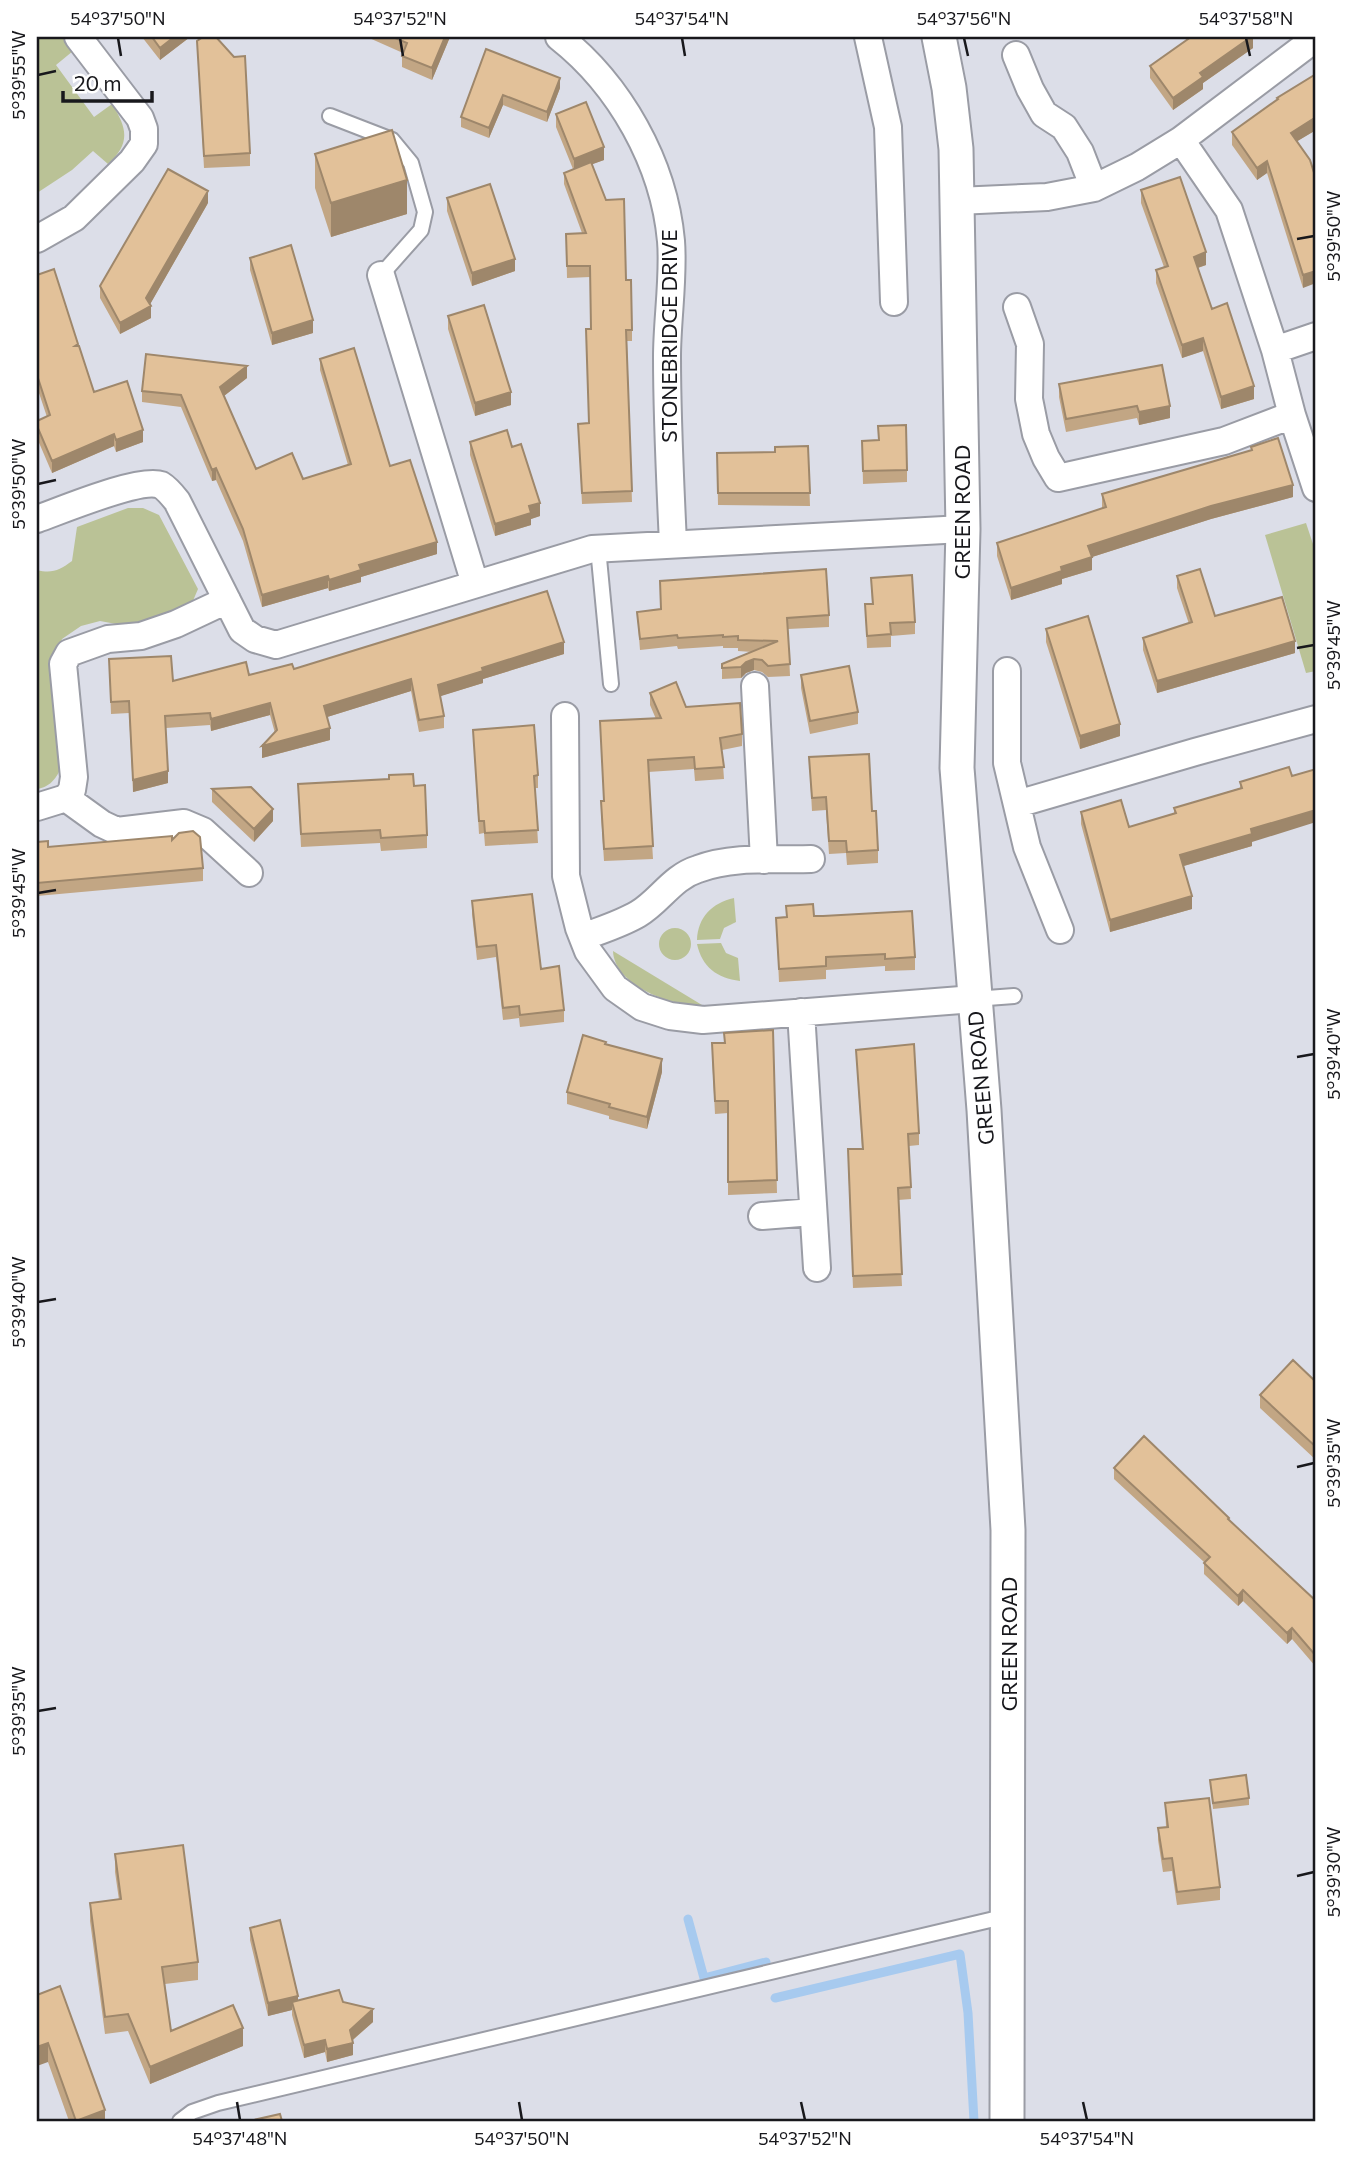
<svg xmlns="http://www.w3.org/2000/svg" width="1353" height="2158" font-family="Commissioner,sans-serif">
<style>
.green{fill:#bac296}
.lines{fill:none;stroke-linecap:round;stroke-linejoin:round}
.stream{stroke:#a7caef;stroke-width:9}
.service-casing{stroke:#9a9ca5;stroke-width:18}
.minor-casing{stroke:#9a9ca5;stroke-width:30}
.tertiary-casing{stroke:#9a9ca5;stroke-width:37}
.service{stroke:#fff;stroke-width:14}
.minor{stroke:#fff;stroke-width:26}
.tertiary{stroke:#fff;stroke-width:33}
.wall{fill:#c2a684}
.shaded-wall{fill:#9e876b}
.building{fill:#e2c199;stroke:#9e876b;stroke-width:2}
.ticks{fill:none;stroke:#18181c;stroke-width:2.5}
.labels{text-anchor:middle;dominant-baseline:central;stroke-width:5;stroke-linejoin:round;paint-order:stroke}
.street-label{font-size:21px;fill:#18181c;stroke:#fff}
.neatline{fill:none;stroke:#18181c;stroke-width:2.5}
.ticks-label{font-size:18px;text-anchor:middle;fill:#18181c}
</style>
<rect width="100%" height="100%" fill="#dcdee8"/>
<path class="green" d="M37 37H62L73 51 56 65 94 117 112 104C127 128 131 143 108 164L93 151 72 170 37 193Z
M128 508H143L159 515 198 589 192 603 177 611 127 626 100 621 81 626 62 639 56 657 63 761C59 775 52 787 37 789V570C52 574 60 570 72 561L77 527Z
M1306 523 1316 553V671L1306 673 1265 535Z
M734 898 736 922 724 928 720 939 697 940C698 917 712 903 734 898Z
M659 944a16 16 0 1 1 32 0a16 16 0 1 1-32 0Z
M721 943 726 953 738 958 740 981C717 978 702 967 697 944Z
M613 951 702 1005C672 1007 614 985 613 951Z"/>
<g class="lines">
<path class="stream" d="M688 1919 704 1978 766 1962
M775 1998 960 1954 968 2013 974 2121"/>
<g class="service-casing">
<path id="service" d="M330 116 392 140 411 163 425 212 421 230 381 275
M598 548 611 684
M974 999 1014 996
M180 2121 192 2112 218 2103 1007 1916"/>
</g>
<g class="minor-casing">
<path id="minor" d="M559 37C620 85 664 163 671 241 674 277 667 320 667 357 667 419 670 481 673 543
M868 37 888 127 894 302
M1016 55 1030 89 1044 114 1064 127 1080 152 1094 188
M1181 140 1229 210 1275 350 1292 415 1316 488
M957 201 1047 197 1094 188 1137 167 1181 140 1316 38
M37 239 74 218 132 161 144 144V129L140 118 78 37
M381 275 475 584
M1017 307 1030 344 1029 399 1036 434 1046 458 1058 478 1224 441 1292 415
M1275 350 1316 336
M37 519C60 511 140 477 161 485 166 488 173 496 177 501L242 630 255 639 276 645 592 549 963 529
M1007 671V763L1027 847 1060 930
M755 686 764 860
M565 716 566 876 579 928 588 951 615 988 642 1007 670 1016 703 1020 974 999
M66 798 102 824 117 831 184 823 203 831 249 873
M1017 804 1195 752 1316 719
M37 807 66 798 72 790 74 777 63 664 69 653 108 639 141 636 176 624 227 600
M583 937C601 930 621 924 638 914 660 901 672 877 698 869 732 856 775 860 811 859
M801 1012 817 1268
M762 1216 813 1212"/>
</g>
<g class="tertiary-casing">
<path id="tertiary" d="M939 37 949 88 956 149 963 529 957 768 984 1110 1008 1530 1007 2121"/>
</g>
<use href="#service" class="service"/>
<use href="#minor" class="minor"/>
<use href="#tertiary" class="tertiary"/>
</g>
<path class="wall" d="M142 37H190L160 60Z
M367 37H450L432 80 402 67V56L403 53Z
M1253 37V48L1203 83V89L1173 110 1150 78V66Z
M197 41 234 57 250 153V166L204 168Z
M486 49 560 88 547 122 503 105 489 138 461 127V117Z
M1316 74V130L1297 141 1310 160 1303 288 1267 173 1257 180 1232 145V132L1277 100V98Z
M556 114 604 160 592 164 626 280 632 330V341H627L632 502 582 504 578 424 589 423 591 329 590 277 567 278 566 234 582 233 564 184V173L573 169 556 127Z
M315 154 407 214 331 237 315 188Z
M1141 190 1206 265 1198 268 1212 309 1254 399 1221 409 1203 351 1182 358 1156 283V270L1164 267 1141 203Z
M447 198 515 271 472 286 447 211Z
M208 203 150 304 151 318 120 334 100 298V286Z
M250 258 313 333 272 345 250 270Z
M37 275 78 346 94 392 143 442 116 452 114 446 52 473 37 438V421L47 417 37 387Z
M448 316 511 405 475 416 448 329Z
M320 359 390 466 437 554 361 577V582L329 591 328 588 262 607 243 541 216 480 212 481 181 407 142 402V391L247 378 224 396 256 469 303 479 348 465 320 370Z
M1162 365 1170 418 1139 425 1137 418 1066 432 1059 397V384Z
M878 440 907 470V482L863 484 862 441Z
M470 442 512 447 540 516 531 519V525L495 536 470 455Z
M808 446 810 506 718 505 717 453 775 452Z
M1251 447 1293 497 1211 519 1092 557V570L1062 579V584L1011 600 997 556V543L1102 508V494L1251 450Z
M1177 576 1215 616 1295 653 1157 693 1143 650V638L1189 624 1177 588Z
M871 578 915 622V634L891 636V647L867 648 865 604H872Z
M660 581 829 615V627L788 629 790 676 768 677 762 672 754 670 746 673 741 678 722 679V664L752 652 738 651V648H723V646L678 649 677 646 640 650 637 612 661 610Z
M1046 629 1120 736 1080 749 1046 642Z
M564 654 483 679V683L440 696 444 716V728L419 732 411 691 327 717 330 740 262 758 275 733 270 715 211 731 210 725 166 728 168 783 133 792 129 713 111 714 109 659 173 681 249 675 294 669Z
M801 675 858 712V724L810 734 801 688Z
M650 693 686 707 742 734V746L722 750 724 779 695 781 694 769 648 772 653 859 604 861 601 813V801H604L600 721 656 719 650 705Z
M473 730 538 775V788H535L538 843 485 846 484 833 479 834Z
M809 757 872 811 878 850V863L847 865 846 853 829 854 826 810 812 811Z
M1240 782 1252 842V846L1184 866 1192 909 1110 932 1081 824V812L1129 827 1174 814V808L1240 788Z
M298 784 414 786 427 835V848L381 851 380 843 301 847Z
M212 789 273 821 254 842 212 802Z
M172 840 203 868V881L37 896V842L48 847Z
M472 901 541 969 564 1010V1022L520 1027 519 1018 503 1020 496 957 477 960 472 914Z
M786 906 814 916 915 957V970L885 971V966L826 970V979L779 982 776 918 786 917Z
M773 1030 777 1193 728 1195V1113L715 1114 712 1056 724 1043Z
M606 1044 662 1072 647 1129 609 1119V1116L567 1104V1092Z
M856 1050 919 1133V1145L909 1146 911 1199 898 1200 902 1286 853 1288 848 1161 862 1149Z
M1316 1382V1460L1260 1408V1395Z
M1114 1468 1229 1521 1316 1601V1667L1292 1639 1287 1644 1243 1601 1238 1606 1204 1574V1562L1114 1479Z
M1210 1780 1249 1798V1805L1213 1809Z
M1165 1803 1220 1887V1900L1177 1905 1172 1871 1163 1872 1158 1840V1828L1166 1827Z
M115 1854 198 1962V1980L165 1984 171 2031 243 2046 150 2084 128 2031 105 2034 90 1921V1903L119 1900 115 1872Z
M250 1928 298 2001 343 2002 373 2022 353 2040V2055L327 2062 325 2052 304 2058 292 2015V2010L268 2016 250 1940Z
M37 1995 105 2121H69L48 2062Z"/>
<path class="shaded-wall" d="M174 37H190L160 60V48Z
M445 37H450L432 80V68Z
M1251 37H1253V48L1203 83V89L1173 110V98L1200 73Z
M560 78V88L547 122V112Z
M503 95V105L489 138V128Z
M1316 117V130L1291 145V133Z
M604 147V160L574 171V159Z
M1267 161V173L1257 180V168Z
M407 180V214L331 237V203Z
M208 191V203L148 308 151 306V318L120 334V323L146 298Z
M1206 252V265L1194 269V257Z
M515 259V271L472 286V273Z
M1316 271V283L1303 288V275Z
M313 320V333L272 345V333Z
M1203 338V351L1182 358V345Z
M247 366V378L220 399V387Z
M1254 386V399L1221 409V397Z
M511 392V405L475 416V403Z
M1170 406V418L1139 425V412Z
M143 430V442L116 452V440Z
M114 434V446L52 473V461Z
M216 468V480L212 481V470Z
M1293 485V497L1211 519 1092 557V570L1062 579V584L1011 600V588L1061 567 1088 546 1211 506Z
M540 503V516L531 519V525L495 536V524L529 506Z
M437 542V554L361 577V582L329 591V580L359 565Z
M328 576V588L262 607V595Z
M1295 641V653L1157 693V681Z
M564 642V654L483 679V683L438 697V685L482 668Z
M754 659V670L746 673 741 678V667L746 662Z
M411 679V691L324 718V706Z
M270 703V715L211 731V719Z
M1120 724V736L1080 749V736Z
M330 728V740L262 758V746Z
M168 771V783L133 792V780Z
M273 809V821L254 842V829Z
M1316 810V822L1252 842V846L1180 867V855L1251 829Z
M1192 896V909L1110 932V920Z
M662 1059V1072L647 1129V1117Z
M1243 1590V1601L1238 1606V1596Z
M1292 1628V1639L1287 1644V1633Z
M298 1996V2008L292 2002V2010L268 2016V2003Z
M373 2009V2022L350 2042V2030Z
M243 2028V2046L150 2084V2067Z
M325 2040V2052L304 2058V2045Z
M48 2043V2062L37 2066V2047Z
M353 2043V2055L327 2062V2049Z
M105 2110V2121H76Z"/>
<path class="building" d="M152 37H174L160 48Z
M203 37H216L234 57 245 56 250 153 204 156 197 41Z
M393 37H445L432 68 402 56 407 43Z
M1191 37H1251L1200 73 1203 77 1173 98 1150 66Z
M486 49 560 78 547 112 503 95 489 128 461 117Z
M1316 74V117L1291 133 1310 160 1316 179V271L1303 275 1267 161 1257 168 1232 132 1278 99 1277 98Z
M586 102 604 147 574 159 556 114Z
M392 130 407 180 331 203 315 154Z
M591 162 606 200 624 199 626 280H631L632 330H626L632 491 582 493 578 424 589 423 586 329H591L590 266H567L566 234 586 233 564 173Z
M168 169 208 191 146 298 151 306 120 323 100 286Z
M1180 177 1206 252 1194 257 1212 309 1227 303 1254 386 1221 397 1203 338 1182 345 1156 270 1168 266 1141 190Z
M490 184 515 259 472 273 447 198Z
M291 245 313 320 272 333 250 258Z
M54 269 78 344 75 346H79L94 392 127 381 143 430 116 440 114 434 52 461 37 426V421L50 415 37 375V275Z
M484 305 511 392 475 403 448 316Z
M354 348 390 466 410 460 437 542 359 565 361 570 329 580 328 576 262 595 243 529 216 468 212 470 181 395 142 391 146 354 247 366 220 387 256 469 292 453 303 479 351 464 320 359Z
M1162 365 1170 406 1139 412 1137 406 1066 419 1059 384Z
M906 425 907 470 863 471 862 441 879 440 878 426Z
M507 430 512 447 521 444 540 503 529 506 531 513 495 524 470 442Z
M1278 438 1293 485 1211 506 1088 546 1092 557 1061 567 1062 571 1011 588 997 543 1106 507 1102 494 1252 450 1251 447Z
M808 446 810 493H718L717 453 775 452V447Z
M826 569 829 615 787 618 790 664 768 666 762 660 754 659 746 662 741 667 722 668V664L778 641 738 640V636L723 637V635L678 638 677 635 640 639 637 612 661 609 660 581Z
M1200 569 1215 616 1282 597 1295 641 1157 681 1143 638 1192 622 1177 576Z
M912 575 915 622 890 623 891 634 867 636 865 604H873L871 578Z
M547 591 564 642 482 668 483 671 438 685 444 716 419 720 411 679 324 706 330 728 262 746 277 730 270 703 211 719 210 713 165 716 168 771 133 780 129 701 111 702 109 659 171 656 173 681 246 662 249 675 292 664 294 669Z
M1088 616 1120 724 1080 736 1046 629Z
M849 666 858 712 810 721 801 675Z
M676 682 686 707 740 703 742 734 720 738 724 767 695 769 694 757 648 760 653 846 604 849 601 801H604L600 721 661 718 650 693Z
M534 725 538 775 534 776 538 830 485 833 484 821H479L473 730Z
M869 754 872 811H876L878 850 847 852 846 841H829L826 797 812 798 809 757Z
M1289 767 1292 776 1316 769V810L1251 829 1252 834 1180 855 1192 896 1110 920 1081 812 1121 800 1129 827 1176 813 1174 808 1242 788 1240 782Z
M413 774 414 786 425 785 427 835 381 838 380 830 301 834 298 784 389 779V775Z
M251 787 273 809 254 829 212 789Z
M193 831 200 837 203 868 37 883V842L48 841V847L172 836V840L179 833Z
M532 894 541 969 559 966 564 1010 520 1015 519 1006 503 1008 496 945 477 947 472 901Z
M813 904 814 916H823L912 911 915 957 885 959V954L826 957V966L779 969 776 918 787 917 786 906Z
M773 1030 777 1180 728 1182V1101H715L712 1043H725L724 1033Z
M583 1035 606 1042 605 1044 662 1059 647 1117 609 1107 610 1104 567 1092Z
M914 1044 919 1133 908 1134 911 1187 898 1188 902 1274 853 1276 848 1149H863L856 1050Z
M1293 1360 1316 1382V1447L1260 1395Z
M1144 1436 1229 1518 1228 1519 1316 1601V1656L1292 1628 1287 1633 1243 1590 1238 1596 1204 1563 1210 1557 1114 1468Z
M1246 1775 1249 1798 1213 1803 1210 1780Z
M1209 1798 1220 1887 1177 1892 1172 1858 1163 1859 1158 1828 1168 1827 1165 1803Z
M183 1845 198 1962 162 1967 171 2031 233 2005 243 2028 150 2067 128 2014 105 2017 90 1903 121 1899 115 1854Z
M280 1920 298 1996 268 2003 250 1928Z
M60 1986 105 2110 76 2121 48 2043 37 2047V1995Z
M339 1990 343 2002 373 2009 350 2030 353 2043 327 2049 325 2040 304 2045 292 2002Z
M280 2114 282 2121H249Z"/>
<path class="ticks" d="M118 38 121 56M400 38 403 56M682 38 685 56M964 38 968 56M1246 38 1250 56M38 75 56 71M1297 239 1314 236M38 484 56 480M1297 648 1314 645M38 893 56 890M1297 1057 1314 1054M38 1302 56 1299M1297 1467 1314 1463M38 1711 56 1708M1297 1876 1314 1872M237 2102 240 2120M519 2102 522 2120M801 2102 805 2120M1083 2102 1087 2120"/>
<g class="labels">
<g class="street-label">
<text transform="translate(668 336) rotate(-90)">STONEBRIDGE DRIVE</text>
<text transform="translate(961 512) rotate(-90)">GREEN ROAD</text>
<text transform="translate(980 1078) rotate(-95)">GREEN ROAD</text>
<text transform="translate(1008 1644) rotate(-90)">GREEN ROAD</text>
</g>
</g>
<rect width="1353" height="2158" fill="none" stroke="#ffffff" stroke-width="77"/>
<path d="M63 91v10h89v-10" fill="none" stroke="#18181c" stroke-width="3.5"/>
<text x="74" y="91" font-size="21" fill="#18181c" stroke="#ffffff" stroke-width="5" paint-order="stroke">20 m</text>
<rect x="38" y="38" width="1276" height="2082" class="neatline"/>
<g class="ticks-label">
<text x="118" y="25">54°37'50"N</text>
<text x="400" y="25">54°37'52"N</text>
<text x="682" y="25">54°37'54"N</text>
<text x="964" y="25">54°37'56"N</text>
<text x="1246" y="25">54°37'58"N</text>
<text transform="translate(19 75) rotate(-90)" y="6">5°39'55"W</text>
<text transform="translate(1334 236) rotate(-90)" y="6">5°39'50"W</text>
<text transform="translate(19 484) rotate(-90)" y="6">5°39'50"W</text>
<text transform="translate(1334 645) rotate(-90)" y="6">5°39'45"W</text>
<text transform="translate(19 893) rotate(-90)" y="6">5°39'45"W</text>
<text transform="translate(1334 1054) rotate(-90)" y="6">5°39'40"W</text>
<text transform="translate(19 1302) rotate(-90)" y="6">5°39'40"W</text>
<text transform="translate(1334 1463) rotate(-90)" y="6">5°39'35"W</text>
<text transform="translate(19 1711) rotate(-90)" y="6">5°39'35"W</text>
<text transform="translate(1334 1872) rotate(-90)" y="6">5°39'30"W</text>
<text x="240" y="2145">54°37'48"N</text>
<text x="522" y="2145">54°37'50"N</text>
<text x="805" y="2145">54°37'52"N</text>
<text x="1087" y="2145">54°37'54"N</text>
</g>
</svg>
